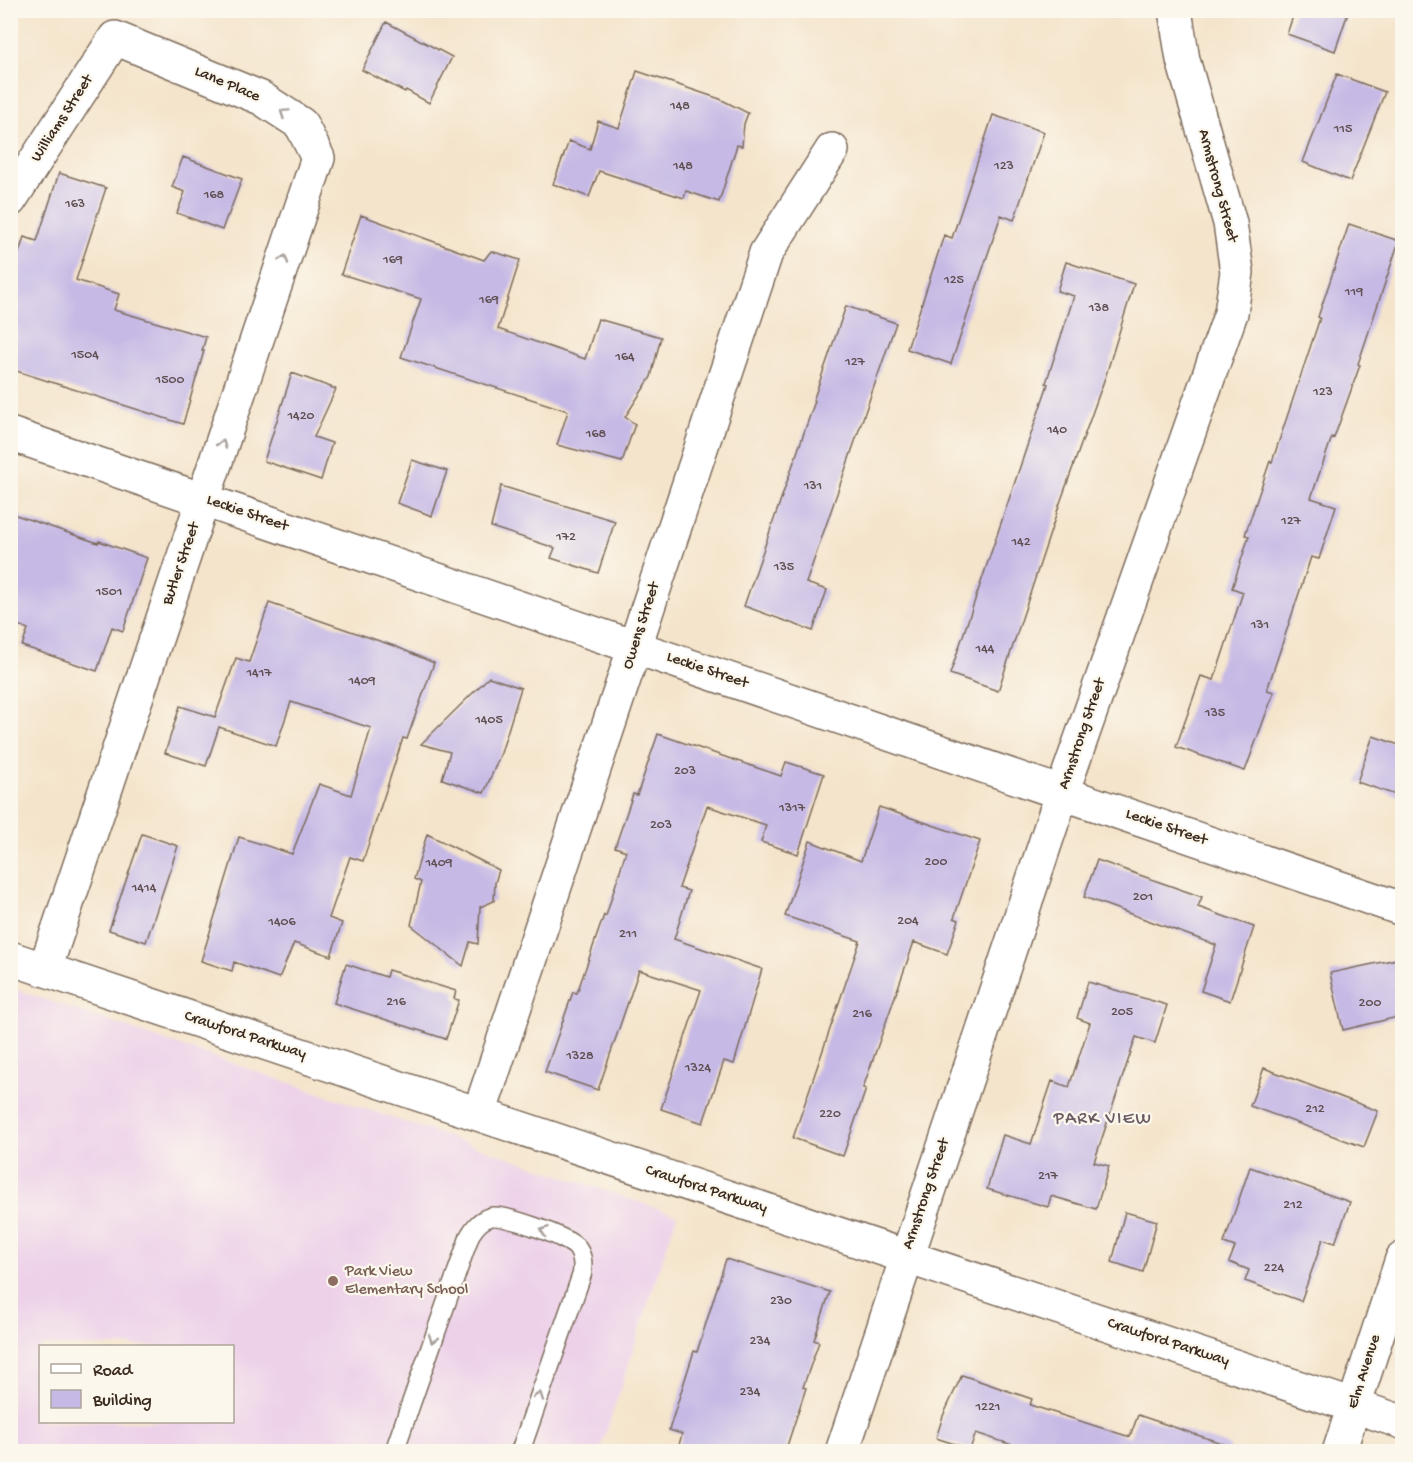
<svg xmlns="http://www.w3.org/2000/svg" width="1413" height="1462" font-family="'Gochi Hand',sans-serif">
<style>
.built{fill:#edd1e9;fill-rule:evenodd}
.building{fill:#c6b9e5}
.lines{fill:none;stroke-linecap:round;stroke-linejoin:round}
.service-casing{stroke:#7c6b5b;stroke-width:21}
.minor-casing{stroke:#7c6b5b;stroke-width:36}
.service{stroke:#fff;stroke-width:18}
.minor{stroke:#fff;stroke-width:33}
.oneway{stroke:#a79f9a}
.education-dot{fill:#8d6e63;stroke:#fbf7ec;stroke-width:2}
.labels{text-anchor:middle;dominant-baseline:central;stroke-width:4.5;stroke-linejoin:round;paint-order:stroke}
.number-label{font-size:14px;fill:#5e4e50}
.street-label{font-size:16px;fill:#3b2a1e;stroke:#fbf7ec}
.education-label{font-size:16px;fill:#785e54;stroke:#fbf7ec;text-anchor:start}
.neighbourhood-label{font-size:18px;letter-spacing:1.5px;fill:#6c5c64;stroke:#fbf7ec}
</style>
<rect width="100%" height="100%" fill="#fbf7ec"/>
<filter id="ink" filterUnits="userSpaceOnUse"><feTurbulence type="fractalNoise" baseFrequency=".0167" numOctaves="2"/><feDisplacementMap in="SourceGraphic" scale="12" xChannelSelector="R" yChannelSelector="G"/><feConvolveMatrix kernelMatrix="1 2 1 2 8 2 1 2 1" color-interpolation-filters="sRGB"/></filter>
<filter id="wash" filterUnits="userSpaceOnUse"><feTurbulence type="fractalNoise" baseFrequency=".008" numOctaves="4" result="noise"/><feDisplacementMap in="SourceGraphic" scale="24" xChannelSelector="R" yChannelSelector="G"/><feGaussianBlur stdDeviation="1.35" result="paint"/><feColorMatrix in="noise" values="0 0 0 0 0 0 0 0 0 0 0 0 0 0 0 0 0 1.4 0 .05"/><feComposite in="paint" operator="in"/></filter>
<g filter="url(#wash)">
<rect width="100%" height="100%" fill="#f4e4cb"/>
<path class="built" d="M11 988 677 1215 600 1451 11 1452ZM40 1346H232V1422H40Z"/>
<g id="blocks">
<path class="building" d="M1295 10H1349L1335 51 1287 34Z
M386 22 452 57 429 103 406 90 405 92 362 70Z
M637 71 720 99 748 113 744 124 742 146 737 145 719 202 686 191 684 198 599 171 589 197 553 184 569 141 590 149 598 121 619 128Z
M1337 74 1385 92 1350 181 1303 162Z
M993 115 1044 132 1014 220 1001 215 951 364 907 349 944 235 952 238Z
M183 157 242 179 228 216H227L222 230 177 213 185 192 172 187Z
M59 173 106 188 76 280 119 294 114 310 206 337 202 351H204L183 424 10 369V281L24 237 37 241Z
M361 215 484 260 491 251 520 260 498 329 585 359 598 319 661 337 651 377 625 417 635 424 622 462 557 445 568 411 401 357 421 299 341 274Z
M1349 224 1399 241 1358 364 1360 365 1334 438 1332 437 1311 498 1336 506 1319 559 1311 557 1267 690 1274 692 1245 771 1176 747 1201 676 1214 680 1243 592 1232 588 1249 536 1245 535 1270 461 1272 462 1320 318 1318 317Z
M1066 262 1134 284 1106 375 1060 503 998 691 950 674 1048 384 1046 383 1074 296 1057 291Z
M846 306 896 323 806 583 827 590 813 631 744 606 815 401H813Z
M292 373 336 389 314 437 332 443 321 480 264 461Z
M412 460 447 471 432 516 397 503Z
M501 486 615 521 598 573 551 558 555 548 491 527Z
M10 513 98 543 99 541 147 558 123 631 112 627 97 671 22 646 28 629 10 622Z
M269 603 397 647 434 663 407 739 403 738 363 861 350 857 329 918 342 923 331 956 294 943 279 978 234 962 232 971 201 961 239 837 292 854 319 784 351 795 371 728 291 702 276 746 219 727 206 766 165 753 180 706 215 717 236 658 249 662Z
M489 677 521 688 501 753 484 793 442 779 450 752 421 744Z
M658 734 781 776 786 762 824 774 798 854 761 842 766 825 707 806 679 888 689 891 674 939 762 969 734 1064 724 1061 703 1123 661 1109 701 990 639 970 598 1090 545 1072 573 992 577 993 604 915 606 916 626 851 615 847 633 794 637 795Z
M1373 736 1402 746V797L1357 782Z
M879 807 980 841 954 918 959 920 947 954 914 942 863 1088 866 1089 843 1156 793 1138 860 941 785 916 810 841 861 861Z
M142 834 178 846 146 942 109 930Z
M427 834 499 870 495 883 494 901 480 907 478 944 470 942 463 966 411 925 421 882 414 879Z
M1097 860 1202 897 1198 907 1254 927 1230 1001 1201 991 1216 945 1084 897Z
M1397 959 1402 983V1016L1343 1030 1330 973Z
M346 964 386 977 388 970 456 991 454 999 459 1000 446 1039 334 1003Z
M1088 982 1167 1005 1155 1043 1136 1037 1094 1162 1109 1166 1096 1209 1051 1196 1048 1207 987 1189 1003 1135 1031 1144 1052 1081 1069 1087 1090 1023 1077 1018Z
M1264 1068 1378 1111 1364 1147 1250 1106Z
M1250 1167 1350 1202 1335 1243 1323 1239 1301 1301 1245 1281 1249 1270 1229 1262 1235 1247 1224 1243Z
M1125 1212 1157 1221 1143 1272 1112 1262Z
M726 1259 830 1292 814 1340 819 1342 803 1387 806 1388 785 1452H677L682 1434 669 1430 694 1351 697 1352Z
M962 1375 1032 1399 1030 1405 1130 1437 1138 1415 1230 1446 1229 1452H1033L976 1433 970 1449 936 1438 943 1416Z"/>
</g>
</g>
<g filter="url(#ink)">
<use href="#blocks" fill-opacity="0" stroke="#7c6b5b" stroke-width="1.5"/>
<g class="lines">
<g class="service-casing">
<path id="service" d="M394 1452 470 1235C475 1227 480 1220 490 1217 502 1213 569 1237 577 1248 583 1256 583 1264 582 1274L520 1452"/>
</g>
<g class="minor-casing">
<path id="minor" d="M10 200 115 38 261 98 301 124 318 158 45 969
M10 434 1402 909
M10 958 1402 1422
M479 1114 766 253 832 150
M842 1452 1062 793 1231 313 1237 272 1230 223 1183 60 1175 10
M1339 1452 1402 1259"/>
</g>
<use href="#service" class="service"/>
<use href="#minor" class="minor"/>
</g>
<defs><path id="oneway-chevron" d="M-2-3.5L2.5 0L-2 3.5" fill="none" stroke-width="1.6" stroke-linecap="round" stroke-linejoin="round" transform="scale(1.5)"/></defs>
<g class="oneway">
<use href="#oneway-chevron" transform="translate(284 113) rotate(-146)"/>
<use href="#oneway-chevron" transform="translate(284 259) rotate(-71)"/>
<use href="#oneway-chevron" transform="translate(222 444) rotate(-71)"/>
<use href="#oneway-chevron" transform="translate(544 1231) rotate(-161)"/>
<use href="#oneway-chevron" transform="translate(433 1339) rotate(109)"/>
<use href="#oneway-chevron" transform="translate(539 1396) rotate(-71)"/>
</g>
</g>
<circle class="education-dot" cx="333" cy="1281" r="6"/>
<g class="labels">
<g class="number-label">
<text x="680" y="106">148</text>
<text x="1343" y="129">115</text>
<text x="683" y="166">148</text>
<text x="1004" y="166">123</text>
<text x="214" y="195">168</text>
<text x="75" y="204">163</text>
<text x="393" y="260">169</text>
<text x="954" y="280">125</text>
<text x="1354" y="292">119</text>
<text x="489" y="300">169</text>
<text x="1099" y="308">138</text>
<text x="85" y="355">1504</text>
<text x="625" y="357">164</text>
<text x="855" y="362">127</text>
<text x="170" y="380">1500</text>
<text x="1323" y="392">123</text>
<text x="301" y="416">1420</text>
<text x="1057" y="430">140</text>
<text x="596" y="434">168</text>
<text x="813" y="486">131</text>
<text x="1291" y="521">127</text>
<text x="566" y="537">172</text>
<text x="1021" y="542">142</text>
<text x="784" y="567">135</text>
<text x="109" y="592">1501</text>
<text x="1260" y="625">131</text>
<text x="985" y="649">144</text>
<text x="259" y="673">1417</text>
<text x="362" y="681">1409</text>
<text x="1215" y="713">135</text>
<text x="489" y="720">1405</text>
<text x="685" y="771">203</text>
<text x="792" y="808">1317</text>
<text x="661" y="825">203</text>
<text x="936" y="862">200</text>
<text x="439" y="863">1409</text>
<text x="144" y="888">1414</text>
<text x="1143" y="897">201</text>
<text x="908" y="921">204</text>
<text x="282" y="922">1406</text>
<text x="628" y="934">211</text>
<text x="396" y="1002">216</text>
<text x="1370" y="1003">200</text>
<text x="1122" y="1012">205</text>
<text x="862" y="1014">216</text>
<text x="580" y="1056">1328</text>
<text x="698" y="1068">1324</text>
<text x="1315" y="1109">212</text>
<text x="830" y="1114">220</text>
<text x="1048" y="1176">217</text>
<text x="1293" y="1205">212</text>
<text x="1274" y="1268">224</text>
<text x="781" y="1301">230</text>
<text x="760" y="1341">234</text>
<text x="750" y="1392">234</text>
<text x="988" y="1407">1221</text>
</g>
<g class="street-label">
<text transform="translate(227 85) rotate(23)">Lane Place</text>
<text transform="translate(63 119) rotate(-57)">Williams Street</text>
<text transform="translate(1217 186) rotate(75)">Armstrong Street</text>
<text transform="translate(247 514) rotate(19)">Leckie Street</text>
<text transform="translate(182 564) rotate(-71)">Butler Street</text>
<text transform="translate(642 626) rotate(-72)">Owens Street</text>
<text transform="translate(707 671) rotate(19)">Leckie Street</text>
<text transform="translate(1083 734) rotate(-71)">Armstrong Street</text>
<text transform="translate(1166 828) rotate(19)">Leckie Street</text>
<text transform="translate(245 1036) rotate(18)">Crawford Parkway</text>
<text transform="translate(706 1190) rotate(18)">Crawford Parkway</text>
<text transform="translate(927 1194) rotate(-71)">Armstrong Street</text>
<text transform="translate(1168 1343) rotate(18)">Crawford Parkway</text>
<text transform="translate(1365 1372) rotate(-72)">Elm Avenue</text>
</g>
<g class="education-label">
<text x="345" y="1272">Park View<tspan x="345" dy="18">Elementary School</tspan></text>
</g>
<g class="neighbourhood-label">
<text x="1103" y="1119">PARK VIEW</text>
</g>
</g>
<rect width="1413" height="1462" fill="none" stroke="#fbf7ec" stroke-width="36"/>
<rect x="39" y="1345" width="195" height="78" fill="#fbf7ec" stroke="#aea59a" stroke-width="1.5"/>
<rect x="51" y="1364" width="30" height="9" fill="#ffffff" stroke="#aea59a" stroke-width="1.5"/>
<text x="93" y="1375" font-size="18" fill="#3b2a1e">Road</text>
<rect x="51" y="1390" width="30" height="18" fill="#c6b9e5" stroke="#aea59a" stroke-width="1.5"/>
<text x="93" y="1405" font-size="18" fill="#3b2a1e">Building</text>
</svg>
